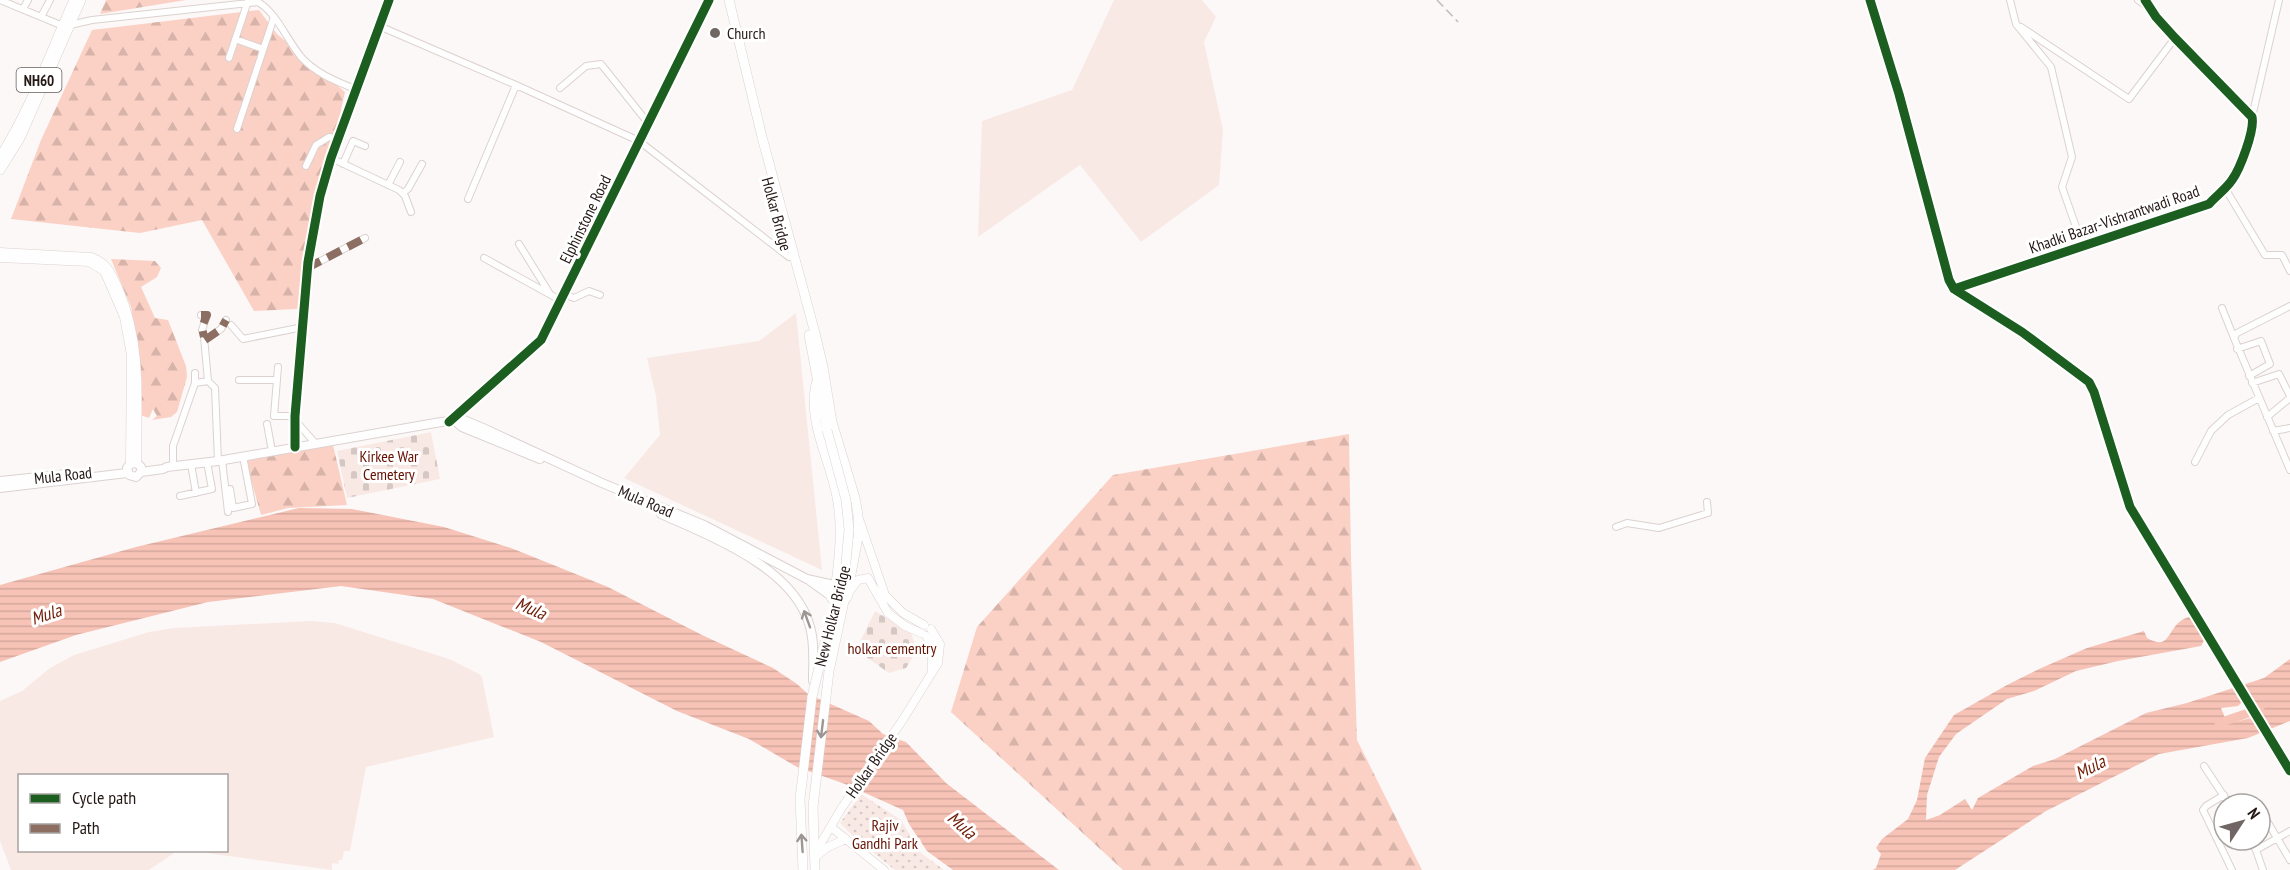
<svg xmlns="http://www.w3.org/2000/svg" width="2290" height="870" font-family="'PT Sans Narrow',sans-serif">
<style>
.green{fill:#f9e9e5}
.forest{fill:url(#forest-firs)}
.cemetery{fill:url(#cemetery-stones)}
.park{fill:url(#park-dots)}
.water{fill:url(#water-rules);fill-rule:evenodd}
.lines{fill:none;stroke-linecap:round;stroke-linejoin:round}
.river{stroke:#f7c3b6;stroke-width:9}
.minor-casing{stroke:#dbd2d0;stroke-width:8}
.tertiary-casing{stroke:#dbd2d0;stroke-width:9}
.secondary-casing{stroke:#dbd2d0;stroke-width:10}
.primary-casing{stroke:#dbd2d0;stroke-width:10}
.trunk-casing{stroke:#dbd2d0;stroke-width:10}
.minor{stroke:#fffefe;stroke-width:6}
.tertiary{stroke:#fffefe;stroke-width:8}
.secondary{stroke:#fffefe;stroke-width:8}
.primary{stroke:#fffefe;stroke-width:9}
.trunk{stroke:#fffefe;stroke-width:9}
.rail{stroke:#bebcbc;stroke-width:1.5;stroke-dasharray:9 4.5;stroke-linecap:butt}
.primary-bridge-casing{stroke:#dbd2d0;stroke-width:10;stroke-linecap:butt}
.primary-bridge{stroke:#fffefe;stroke-width:9}
.quiet{stroke:#8d6e63;stroke-width:8;stroke-dasharray:15 8;stroke-linecap:butt}
.cycleway-casing{stroke:#fff;stroke-width:13}
.cycleway{stroke:#1b5e20;stroke-width:9}
.oneway{stroke:#9c9695}
.poi-dot{fill:#706664;stroke:#fff;stroke-width:2}
.labels{text-anchor:middle;dominant-baseline:central;stroke-width:6;stroke-linejoin:round;paint-order:stroke}
.shield{fill:#fff;stroke:#665d5b;stroke-width:1.5}
.shield-label{font-size:15px;font-weight:bold;fill:#241815}
.poi-label{font-size:16px;fill:#241815;stroke:#fff;text-anchor:start}
.street-label{font-size:16px;fill:#241815;stroke:#fff}
.park-label{font-size:16px;fill:#651100;stroke:#fff}
.water-label{font-size:18px;font-style:italic;fill:#701d07;stroke:#fff}
</style>
<defs>
<pattern id="forest-firs" width="22" height="20" patternUnits="userSpaceOnUse" patternTransform="scale(1.5)"><rect width="22" height="20" fill="#fbd1c6"/><path d="M5 1l3.5 6h-7zM16 11l3.5 6h-7z" fill="#d7b3a9"/></pattern>
<pattern id="cemetery-stones" width="16" height="16" patternUnits="userSpaceOnUse" patternTransform="scale(1.5)"><rect width="16" height="16" fill="#f9e9e5"/><path d="M2 7V4a2 2 0 0 1 4 0v3zM10 15v-3a2 2 0 0 1 4 0v3z" fill="#d5c7c4"/></pattern>
<pattern id="park-dots" width="8" height="8" patternUnits="userSpaceOnUse" patternTransform="scale(1.5)"><rect width="8" height="8" fill="#f9e9e5"/><path d="M2 2h.1M6 6h.1" fill="none" stroke="#d5c7c4" stroke-width="1.8" stroke-linecap="round"/></pattern>
<pattern id="water-rules" width="6" height="5" patternUnits="userSpaceOnUse" patternTransform="scale(1.5)"><rect width="6" height="5" fill="#f7c3b6"/><path d="M0 2.5h6" fill="none" stroke="#d4a79c"/></pattern>
</defs>
<rect width="100%" height="100%" fill="#fcf8f7"/>
<path class="green" d="M1114 0H1202L1216 17 1204 42 1223 130 1219 185 1141 242 1080 165 978 237 982 121 1072 90Z
M796 313 822 570 624 478 660 435 656 396 647 358 759 341Z
M311 621 335 623 449 659 479 674 482 677 494 737 366 767 350 851H344L342 860H339L338 864 332 863V870L192 851 226 850V776H20V850L177 851 149 870H11L0 841V701L22 691 50 668 74 655 149 632 174 628Z"/>
<path class="forest" d="M106 0H186L100 14Z
M259 10 277 34 345 92 297 309 254 311 202 220 140 233 11 219 41 140 92 30Z
M111 259 155 261 161 268 157 277 141 287 155 318 168 320 186 366 187 377 177 412 171 417 152 420 157 416 153 409 149 418 140 415 142 381 131 307Z
M1349 434 1351 557 1357 740 1422 870H1123L951 712 977 627 1113 475Z
M333 445 347 505 288 508 261 515 245 458Z"/>
<path class="cemetery" d="M431 432 440 479 347 498 337 451Z
M875 611 911 633 917 650 906 668 889 673 856 650Z"/>
<path class="park" d="M861 794 901 820 921 853 944 870H895L855 838 840 823Z"/>
<path class="water" d="M299 508 352 509 444 527 511 548 608 587 702 635 773 668 797 684 808 694 869 721 883 734 906 742 946 783 1059 870H953L927 851 909 824 903 810 845 784 797 767 749 739 677 711 541 642 433 599 341 586 208 602 76 635 0 662V585L136 547Z
M2195 615 2207 635 2201 646 2118 661 2076 671 2034 691 2007 699 1956 734 1939 757 1927 795 1926 820 1940 815 1965 799 1972 810 1978 798 2033 766 2055 759 2146 713 2187 703 2264 678 2290 659V721L2248 738 2159 754 2046 811 1955 870H1873L1876 868 1881 854 1876 848 1882 839 1908 819 1917 800 1925 758 1954 715 2007 685 2039 669 2087 648 2144 631 2147 638C2164 647 2165 641 2174 628 2179 620 2187 617 2195 615ZM2242 702H2249L2256 711 2251 718 2235 722 2226 720 2221 708 2238 706Z"/>
<g class="lines">
<path class="river" d="M2219 723 2260 709"/>
<g class="minor-casing">
<path id="minor" d="M0 0 63 26
M2010 0 2016 24 2051 67 2072 157 2062 187 2083 247
M2138 0 2148 7
M23 9 28 0
M41 17 50 0
M70 25 92 20 258 2C278 14 287 41 302 58 317 74 336 81 355 89
M379 26 516 85 639 141 789 257 794 256
M2021 27 2129 99 2175 38
M235 39 263 49
M229 58 248 1
M560 88 586 66 601 64 648 123
M2252 117 2279 0
M237 129 274 17
M331 158 399 190 405 196 411 212
M343 164 353 141 365 146
M306 166 316 145 329 137 338 139
M388 185 400 162
M2225 188 2265 255H2282L2290 271
M403 193 408 189 422 164
M468 199 516 85
M519 244 550 294
M484 258 562 301
M307 268 365 238
M565 295 574 298 589 291 600 295
M2290 306 2237 333 2234 338 2290 470
M2222 308 2234 338
M201 315H207L202 330 204 337 208 381 215 388 218 461
M231 325 243 339 303 327
M205 340 221 329 226 320
M2237 349 2261 341 2270 364 2249 376
M278 367 274 416H295
M239 380H277
M195 383V373
M2252 383 2279 374 2290 396
M2267 417 2290 398
M295 420 315 443
M267 424 272 451
M2273 431 2290 428
M295 447V416L308 262 320 196 331 158 389 0
M222 460 228 512
M2195 462 2211 431 2228 415 2259 398
M191 464 196 493
M173 466V446L195 383 208 381
M230 489 233 508 252 504 243 456
M180 496 212 489 207 462
M1616 527 1627 523 1659 528 1708 513 1707 502
M2204 766 2229 804
M2224 795 2206 806 2203 810 2232 870
M2260 809 2290 860
M2250 840 2256 850 2263 870
M2256 850 2290 831"/>
</g>
<g class="tertiary-casing">
<path id="tertiary" d="M1870 0 1899 94 1949 280 1954 289 2022 332 2089 382 2094 392 2130 507 2290 771
M0 252 91 257C108 263 112 274 119 290 143 345 137 404 137 463
M0 258 89 262 104 271 124 317 131 355 130 464
M1954 289 2209 204C2216 196 2226 189 2232 180 2240 169 2255 130 2252 117L2175 38 2156 17 2145 0
M449 422 541 340 709 0
M859 519 885 595 903 613 924 625
M849 592 858 580 868 578 888 613 905 626 921 633
M926 636 932 644V672
M831 827 884 870
M814 855 841 809 902 721 938 663 940 644 931 629
M815 857 828 847 846 839"/>
</g>
<g class="secondary-casing">
<path id="secondary" d="M456 422 462 427 540 459
M141 472V467L137 463 130 464 127 468 129 475 136 477 141 472 163 469 167 467 218 461 441 422 464 420 483 428 602 483 704 525 807 579 834 585
M0 481 68 474
M0 488 127 473
M661 514C712 537 795 568 810 627 815 644 813 663 813 681
M810 581 831 596"/>
</g>
<g class="primary-casing">
<path id="primary" d="M729 0 762 137 815 333 823 367 832 422 855 498 858 515V537L848 590
M809 335 827 430
M816 384C808 422 828 455 836 492 843 523 840 553 836 584
M830 593a9 9 0 1 1 18 0a9 9 0 1 1-18 0Z
M803 870 800 799 812 697
M815 870 813 807 829 671 844 601"/>
</g>
<g class="trunk-casing">
<path id="trunk" d="M0 157C31 108 50 53 74 0
M0 170 20 138 81 0"/>
</g>
<use href="#minor" class="minor"/>
<use href="#tertiary" class="tertiary"/>
<use href="#secondary" class="secondary"/>
<use href="#primary" class="primary"/>
<use href="#trunk" class="trunk"/>
<path class="rail" d="M1437 0 1458 22"/>
<g class="primary-bridge-casing">
<path id="primary-bridge" d="M812 697 824 646 845 573 849 530 846 500 827 430"/>
</g>
<use href="#primary-bridge" class="primary-bridge"/>
<path class="quiet" d="M307 268 365 238
M201 315H207L202 327 204 337
M205 340 221 329 226 320"/>
<g class="cycleway-casing">
<path id="cycleway" d="M1870 0 1899 94 1949 280 1954 289 2022 332 2089 382 2094 392 2130 507 2290 771
M1954 289 2209 204C2216 196 2226 189 2232 180 2240 169 2255 130 2252 117L2175 38 2156 17 2145 0
M449 422 541 340 709 0
M295 447V416L308 262 320 196 331 158 389 0"/>
</g>
<use href="#cycleway" class="cycleway"/>
</g>
<defs><path id="oneway-shaft" d="M-6 0H5M1.5-3L5.5 0L1.5 3" fill="none" stroke-width="1.6" stroke-linecap="round" stroke-linejoin="round" transform="scale(1.5)"/></defs>
<g class="oneway">
<use href="#oneway-shaft" transform="translate(807 619) rotate(-110)"/>
<use href="#oneway-shaft" transform="translate(822 729) rotate(97)"/>
<use href="#oneway-shaft" transform="translate(802 843) rotate(-94)"/>
</g>
<circle class="poi-dot" cx="715" cy="33" r="6"/>
<g class="labels">
<rect class="shield" x="16.5" y="68" width="45" height="24" rx="4.5"/>
<g class="shield-label">
<text x="39" y="80">NH60</text>
</g>
<g class="poi-label">
<text x="727" y="33">Church</text>
</g>
<g class="street-label">
<text transform="translate(777 214) rotate(75)">Holkar Bridge</text>
<text transform="translate(585 219) rotate(-64)">Elphinstone Road</text>
<text transform="translate(2114 219) rotate(-19)">Khadki Bazar-Vishrantwadi Road</text>
<text transform="translate(63 475) rotate(-6)">Mula Road</text>
<text transform="translate(646 501) rotate(23)">Mula Road</text>
<text transform="translate(832 616) rotate(-76)">New Holkar Bridge</text>
<text transform="translate(871 765) rotate(-55)">Holkar Bridge</text>
</g>
<g class="park-label">
<text x="389" y="456">Kirkee War<tspan x="389" dy="18">Cemetery</tspan></text>
<text x="892" y="648">holkar cementry</text>
<text x="885" y="825">Rajiv<tspan x="885" dy="18">Gandhi Park</tspan></text>
</g>
<g class="water-label">
<text transform="translate(531 608) rotate(23)">Mula</text>
<text transform="translate(46 614) rotate(-18)">Mula</text>
<text transform="translate(2090 767) rotate(-27)">Mula</text>
<text transform="translate(962 825) rotate(42)">Mula</text>
</g>
</g>
<rect x="18" y="774" width="210" height="78" fill="#ffffff" stroke="#a7a3a1" stroke-width="1.5"/>
<rect x="30" y="794" width="30" height="9" fill="#1b5e20" stroke="#a7a3a1" stroke-width="1.5"/>
<text x="72" y="804" font-size="18" fill="#241815">Cycle path</text>
<rect x="30" y="824" width="30" height="9" fill="#8d6e63" stroke="#a7a3a1" stroke-width="1.5"/>
<text x="72" y="834" font-size="18" fill="#241815">Path</text>
<g transform="translate(2242 822) rotate(54)"><circle r="28" fill="#ffffff" stroke="#a7a3a1" stroke-width="1.5"/>
<path d="M0-4.5L10 22L0 15L-10 22Z" fill="#706664"/>
<text y="-9" font-size="16" font-weight="bold" text-anchor="middle" fill="#241815">N</text>
</g>
</svg>
